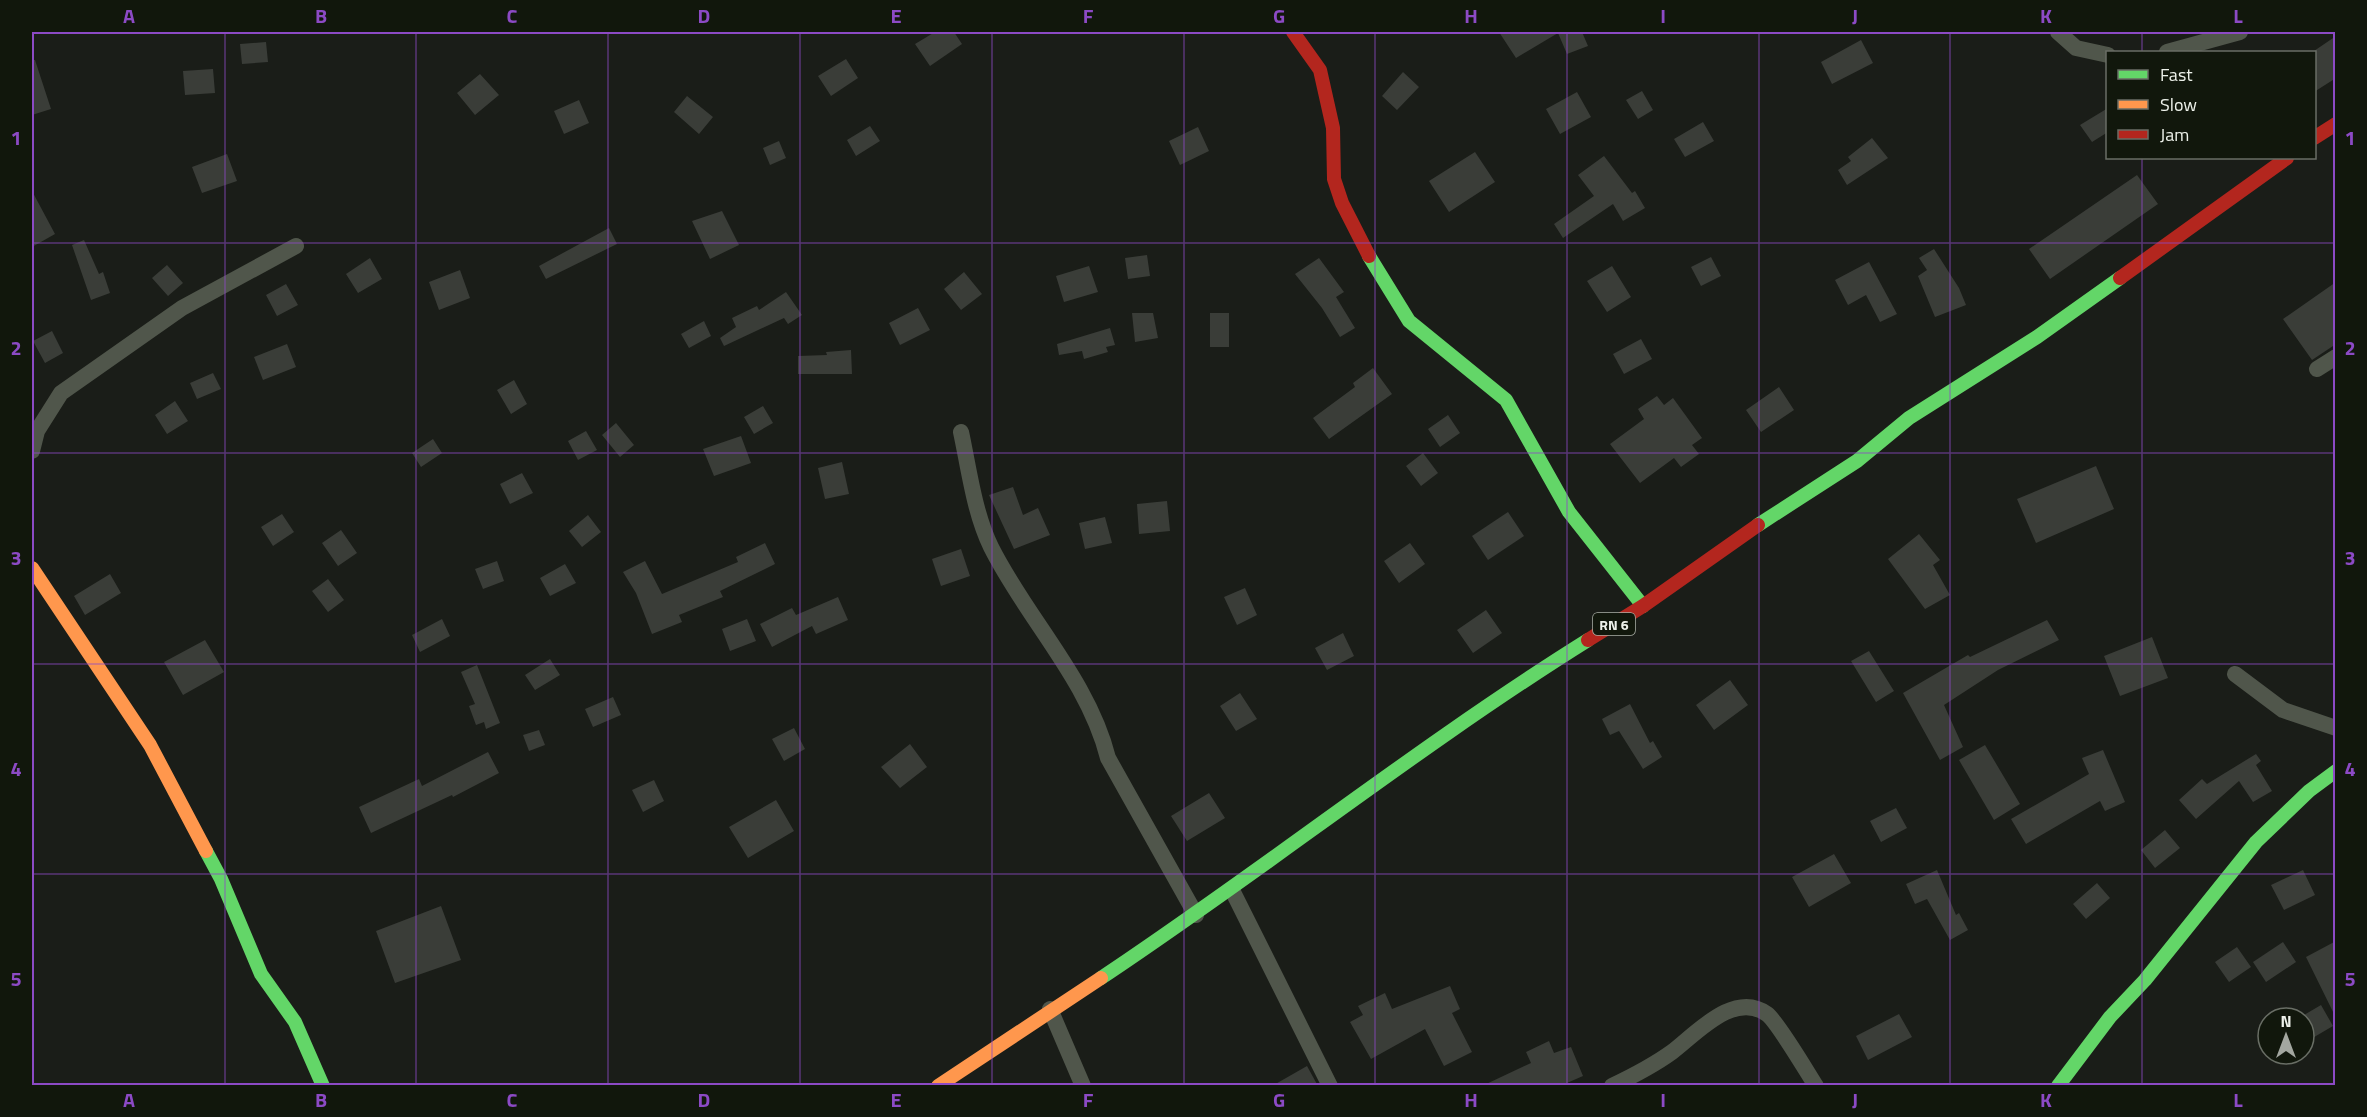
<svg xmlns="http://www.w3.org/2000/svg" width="2367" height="1117" font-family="'Titillium Web',sans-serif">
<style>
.building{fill:#3a3d38}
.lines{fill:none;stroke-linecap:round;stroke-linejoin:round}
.street{stroke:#50564b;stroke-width:16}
.fast{stroke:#63d668;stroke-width:14}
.slow{stroke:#ff974d;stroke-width:14}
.jam{stroke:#b3261e;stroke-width:14}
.grid{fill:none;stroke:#8c4ac5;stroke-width:1.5;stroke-opacity:0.55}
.labels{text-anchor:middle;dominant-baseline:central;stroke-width:5;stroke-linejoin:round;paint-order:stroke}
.shield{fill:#11170c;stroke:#abb0a7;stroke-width:1.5}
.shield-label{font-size:14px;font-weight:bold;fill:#edf1ea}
.neatline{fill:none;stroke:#8c4ac5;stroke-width:2}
.grid-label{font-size:20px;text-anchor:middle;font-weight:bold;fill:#8c4ac5}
</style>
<rect width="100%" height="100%" fill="#1a1d18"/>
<path class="building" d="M935 32H954L962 44 930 66 915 44Z
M1499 32H1582L1588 46 1567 54 1558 33 1516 58Z
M2336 36V78L2314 92V51Z
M1861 40 1873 63 1832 84 1821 62Z
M266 42 268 62 242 64 240 44Z
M846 59 858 78 831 96 818 76Z
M32 60H35L51 109 32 115Z
M213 69 215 93 185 95 183 71Z
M1403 72 1419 87 1397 110 1382 96Z
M480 74 499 95 475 115 457 93Z
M1642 91 1653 110 1638 119 1626 100Z
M1577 92 1591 117 1560 134 1546 109Z
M687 96 713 117 699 134 674 112Z
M579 100 589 123 564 134 554 111Z
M2108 108V132L2092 142 2080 125Z
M1703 122 1714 141 1685 157 1674 139Z
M870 126 880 141 856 156 847 140Z
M1198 127 1209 151 1180 165 1169 141Z
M1872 138 1888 158 1847 185 1838 170 1851 161 1848 157Z
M779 141 786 158 770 165 763 148Z
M1475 152 1495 182 1449 212 1429 181Z
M227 154 237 181 202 193 192 167Z
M1604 156 1632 193 1635 191 1645 208 1623 221 1613 204 1563 238 1554 224 1594 196 1578 175Z
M2137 175 2158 204 2050 279 2029 249Z
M32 191 55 234 32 247Z
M722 211 739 245 710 259 692 221Z
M609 228 617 244 546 279 539 266Z
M84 240 99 274 103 272 110 293 91 300 72 245Z
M1934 249 1959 288 1966 305 1935 317 1918 276 1927 270 1919 258Z
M1147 255 1150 276 1128 279 1125 258Z
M1711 257 1721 276 1701 286 1691 267Z
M370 258 382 279 358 293 346 274Z
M1319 258 1344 292 1336 297 1355 328 1340 337 1322 308 1295 274Z
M1869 262 1897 314 1880 322 1866 295 1848 305 1835 280Z
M167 265 183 283 168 296 152 278Z
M1089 266 1098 292 1064 302 1056 276Z
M1612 266 1631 297 1607 312 1587 281Z
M460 270 470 298 439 310 429 282Z
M964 272 982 294 961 310 944 289Z
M2336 282V344L2312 360 2283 319Z
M286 284 298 305 277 316 266 295Z
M786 292 802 315 788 324 784 318 724 346 720 338 736 327 732 318 757 306 759 310Z
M918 308 930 330 900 345 889 323Z
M1132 313H1153L1158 338 1135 342Z
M1210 313H1229V347H1210Z
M704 321 711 336 689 348 681 334Z
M1110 328 1115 345 1106 347 1108 352 1084 359 1082 351 1059 355 1057 344Z
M52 331 63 353 45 363 33 341Z
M1641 339 1652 359 1624 374 1613 354Z
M287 344 296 367 263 380 254 357Z
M851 350 852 374H798V356L827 355 826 352Z
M1373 368 1392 394 1329 439 1313 418 1355 387 1353 383Z
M213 373 221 389 197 399 190 383Z
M514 380 527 404 511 414 497 390Z
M1779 387 1794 410 1761 432 1746 410Z
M1657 396 1664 405 1673 398 1702 438 1692 445 1699 454 1681 467 1674 458 1640 483 1610 444 1644 419 1638 409Z
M175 401 188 421 167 434 155 415Z
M763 406 773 423 754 434 744 417Z
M1448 415 1460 433 1440 447 1428 429Z
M616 423 634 445 620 457 602 435Z
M586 431 597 450 578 460 568 441Z
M741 436 751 463 714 476 703 449Z
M433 439 442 453 421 467 412 453Z
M1423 453 1438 473 1421 486 1406 466Z
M842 462 849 494 825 499 818 468Z
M2096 466 2114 509 2036 543 2017 499Z
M522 473 533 493 510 504 500 484Z
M1013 487 1023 515 1038 508 1050 535 1014 549 989 495Z
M1167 501 1170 531 1139 534 1137 504Z
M1508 512 1524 536 1488 560 1472 536Z
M282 514 294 532 273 546 261 527Z
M588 515 601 532 582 547 569 531Z
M1105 517 1112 543 1085 549 1079 523Z
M341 530 357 553 338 566 322 543Z
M1919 534 1940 560 1933 565 1950 595 1925 609 1888 559Z
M765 543 775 564 720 591 723 597 679 615 682 622 652 634 636 593 623 572 645 561 662 594 738 562 736 557Z
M1410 543 1425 564 1399 583 1384 561Z
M961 549 970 576 941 586 932 559Z
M497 561 504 581 483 589 475 569Z
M565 564 576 583 550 596 540 578Z
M110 574 121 593 85 615 74 596Z
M328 579 344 600 328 612 312 591Z
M1245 588 1257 615 1237 625 1224 597Z
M838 597 848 620 816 634 812 626 772 647 760 624 792 608 796 615Z
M1486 610 1502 633 1473 653 1457 630Z
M442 619 450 636 420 652 412 635Z
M747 619 756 641 730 651 722 629Z
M2047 620 2059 640 1998 670 1944 705 1963 747 1940 760 1903 693 1968 655 1970 657Z
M1343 633 1354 656 1327 670 1315 648Z
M2152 637 2168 678 2120 696 2104 656Z
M205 640 224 672 183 695 164 662Z
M1869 651 1894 691 1876 702 1851 661Z
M550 659 560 675 535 690 525 675Z
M477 665 500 723 486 729 484 722 476 725 469 706 475 704 461 672Z
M1730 680 1748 705 1714 730 1696 705Z
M1240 693 1257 719 1236 731 1220 706Z
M613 697 621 715 593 727 585 709Z
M1630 704 1650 743 1653 741 1662 757 1643 769 1619 731 1610 735 1602 719Z
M794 728 805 749 784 761 772 739Z
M539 730 545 745 529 751 523 735Z
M910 744 927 767 900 788 881 767Z
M1985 745 2020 804 1994 820 1959 760Z
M2103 750 2125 802 2105 811 2100 801 2026 844 2011 819 2089 774 2082 758Z
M488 752 499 773 453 797 452 795 371 833 359 807 419 779 422 786Z
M2256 754 2261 761 2256 765 2272 791 2253 802 2239 781 2196 819 2179 800 2202 779 2207 784Z
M654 780 664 801 643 812 632 790Z
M1209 793 1225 818 1187 841 1171 816Z
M776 800 794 831 748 858 729 827Z
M1896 808 1907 828 1881 842 1870 821Z
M2165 830 2180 848 2155 868 2141 850Z
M1834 854 1851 883 1809 907 1792 877Z
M1937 870 1956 915 1959 913 1968 930 1950 940 1927 899 1915 904 1906 884Z
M2303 870 2315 895 2284 910 2271 885Z
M2097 883 2110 898 2086 919 2073 904Z
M441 906 461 960 395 983 376 931Z
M2336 941V1018L2306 957Z
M2283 942 2296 962 2266 982 2253 962Z
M2237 947 2251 967 2229 982 2215 962Z
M1450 986 1460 1009 1452 1013 1472 1052 1444 1066 1425 1029 1371 1059 1350 1022 1363 1015 1358 1006 1385 993 1392 1009Z
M2321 1005 2333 1026 2304 1043V1015Z
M1899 1014 1912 1037 1868 1060 1856 1036Z
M1549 1041 1554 1053 1571 1047 1583 1076 1560 1086H1482L1531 1063 1526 1052Z
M1307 1066 1318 1086H1272Z"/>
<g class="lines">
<path class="street" d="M2058 32 2076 48 2108 55
M2167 52 2240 32
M2317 369 2336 357
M961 432C969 469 974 512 991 547 1027 619 1088 679 1108 758L1196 915
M32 451 37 431 61 393 182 308 296 246
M2235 674 2283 710 2336 728
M1232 890 1330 1086
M1050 1009 1083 1086
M1612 1086C1633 1076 1654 1065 1672 1052 1696 1034 1734 990 1767 1014 1777 1021 1807 1072 1816 1086"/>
<path class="fast" d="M1369 256 1409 321 1506 400 1569 512 1643 606
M1758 525 1857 461 1909 418 2037 337 2120 278
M206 851 221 879 261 974 295 1022 323 1086
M1101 978C1265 869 1420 745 1588 640
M2058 1086 2110 1017 2145 980 2256 842 2309 791 2336 771"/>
<path class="slow" d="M32 568 150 745 206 851
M938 1086 1101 978"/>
<path class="jam" d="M1293 32 1320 70 1333 128 1334 179 1342 203 1369 256
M2314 138 2336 124
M2120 278 2287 158
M1588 640 1643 606 1758 525"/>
</g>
<path class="grid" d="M225 32V1086M416 32V1086M608 32V1086M800 32V1086M992 32V1086M1184 32V1086M1375 32V1086M1567 32V1086M1759 32V1086M1950 32V1086M2142 32V52M2142 158V1086M32 243H2336M32 453H2336M32 664H2336M32 874H2336"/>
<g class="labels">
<rect class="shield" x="1593" y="613" width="42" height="22" rx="4.5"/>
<g class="shield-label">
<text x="1614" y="624">RN 6</text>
</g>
</g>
<rect width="2367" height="1117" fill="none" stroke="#11170c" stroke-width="66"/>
<rect x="2106" y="51" width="210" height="108" fill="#11170c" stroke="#696e65" stroke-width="1.5"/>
<rect x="2118" y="70" width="30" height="9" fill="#63d668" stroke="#696e65" stroke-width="1.5"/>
<text x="2160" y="81" font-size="18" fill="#edf1ea">Fast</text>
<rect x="2118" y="100" width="30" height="9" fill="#ff974d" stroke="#696e65" stroke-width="1.5"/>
<text x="2160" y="111" font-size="18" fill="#edf1ea">Slow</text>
<rect x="2118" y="130" width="30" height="9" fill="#b3261e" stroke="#696e65" stroke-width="1.5"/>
<text x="2160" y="141" font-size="18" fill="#edf1ea">Jam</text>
<g transform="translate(2286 1036)"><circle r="28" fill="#11170c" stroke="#696e65" stroke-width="1.5"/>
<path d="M0-4.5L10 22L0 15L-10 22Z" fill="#a3a7a0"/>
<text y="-9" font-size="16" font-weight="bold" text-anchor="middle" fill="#edf1ea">N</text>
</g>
<rect x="33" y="33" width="2301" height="1051" class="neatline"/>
<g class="grid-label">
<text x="129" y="23">A</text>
<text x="321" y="23">B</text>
<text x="512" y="23">C</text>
<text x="704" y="23">D</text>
<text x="896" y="23">E</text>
<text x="1088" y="23">F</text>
<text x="1279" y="23">G</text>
<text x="1471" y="23">H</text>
<text x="1663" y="23">I</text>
<text x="1855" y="23">J</text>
<text x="2046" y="23">K</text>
<text x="2238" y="23">L</text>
<text x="16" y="145">1</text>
<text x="2350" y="145">1</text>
<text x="16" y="355">2</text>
<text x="2350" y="355">2</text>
<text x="16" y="565">3</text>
<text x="2350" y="565">3</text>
<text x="16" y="776">4</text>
<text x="2350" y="776">4</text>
<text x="16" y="986">5</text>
<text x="2350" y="986">5</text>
<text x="129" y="1107">A</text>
<text x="321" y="1107">B</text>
<text x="512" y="1107">C</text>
<text x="704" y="1107">D</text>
<text x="896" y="1107">E</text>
<text x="1088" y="1107">F</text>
<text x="1279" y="1107">G</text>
<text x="1471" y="1107">H</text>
<text x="1663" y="1107">I</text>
<text x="1855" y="1107">J</text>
<text x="2046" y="1107">K</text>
<text x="2238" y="1107">L</text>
</g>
</svg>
